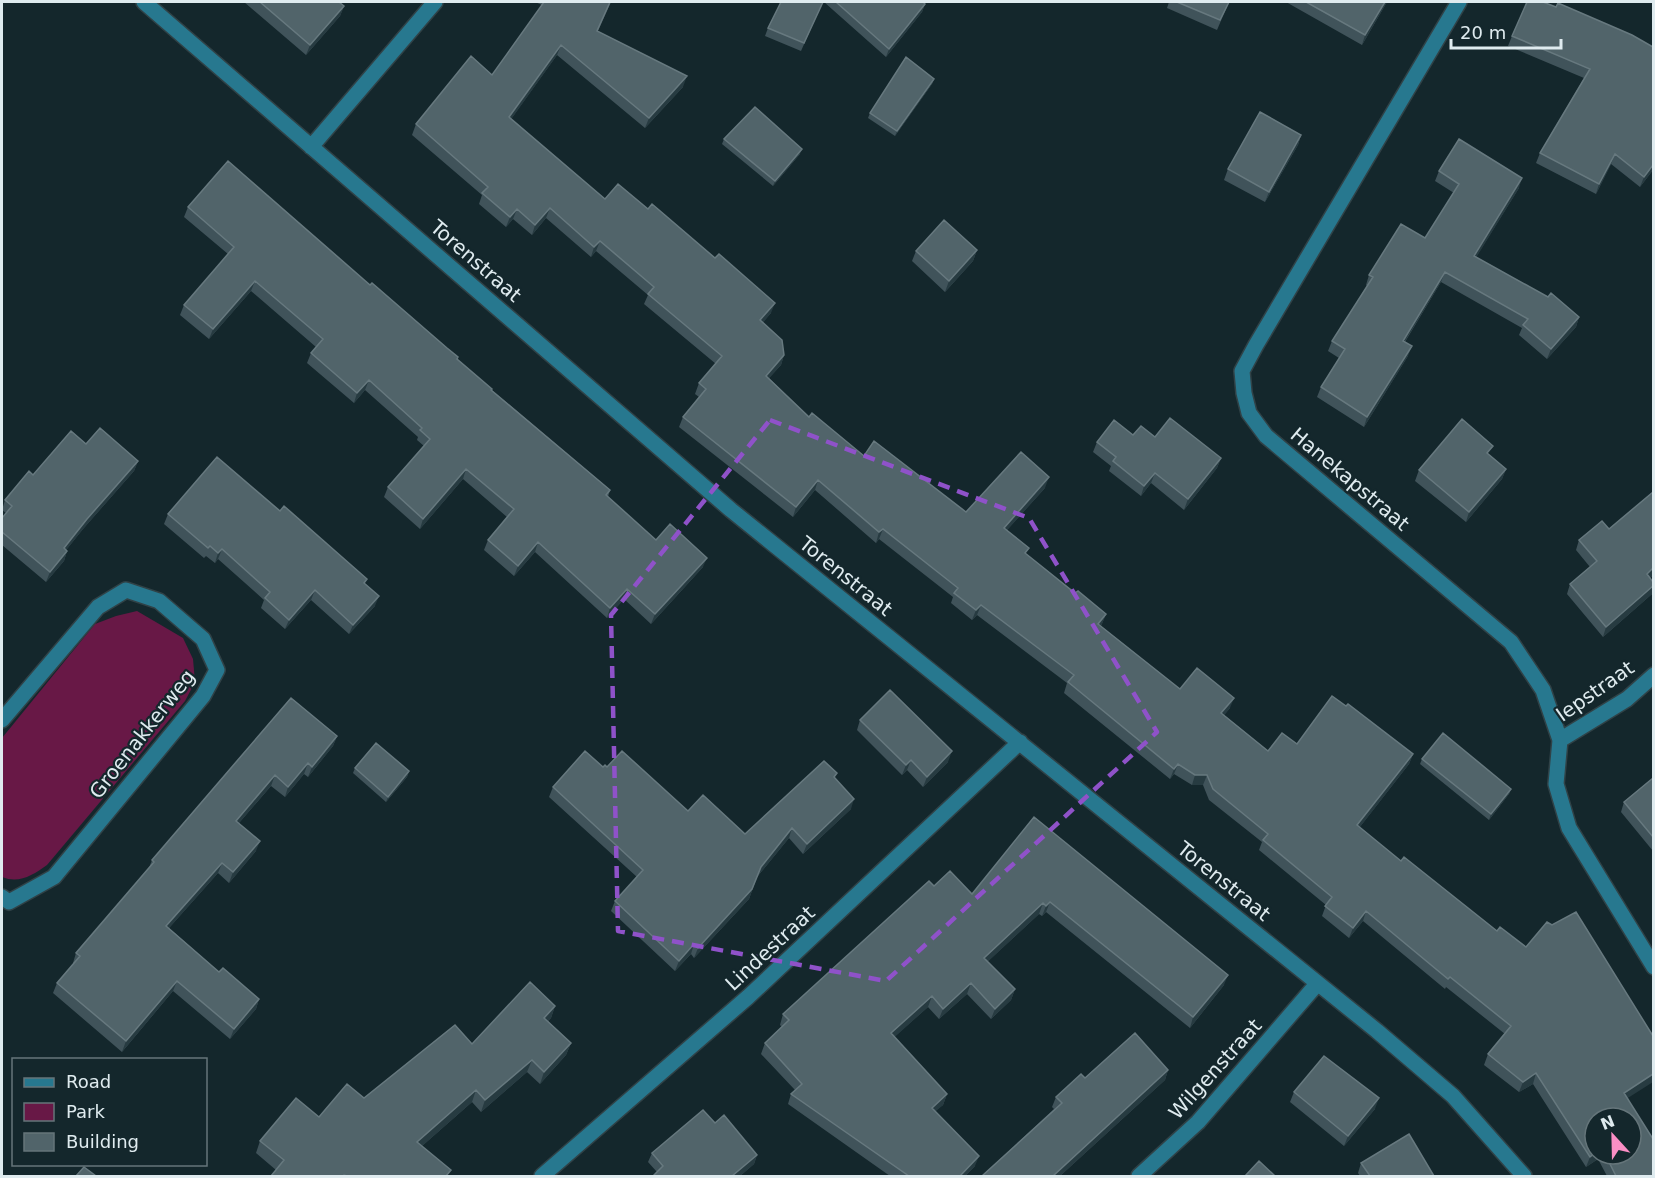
<svg xmlns="http://www.w3.org/2000/svg" width="1655" height="1178" font-family="'DejaVu Sans',sans-serif">
<style>
.green{fill:#681846}
.lines{fill:none;stroke-linecap:round;stroke-linejoin:round}
.minor-casing{stroke:#304247;stroke-width:18}
.minor{stroke:#27788f;stroke-width:15}
.wall{fill:#40535a;fill-rule:evenodd}
.shaded-wall{fill:#273b41}
.building{fill:#51646a;stroke:#67797f;stroke-width:1.5}
.marked{fill:none;stroke:#8f52c9;stroke-width:4.5;stroke-dasharray:12 8;stroke-linejoin:round}
.labels{text-anchor:middle;dominant-baseline:central;stroke-width:4.5;stroke-linejoin:round;paint-order:stroke}
.street-label{font-size:20px;fill:#dfebef;stroke:#14272c}
</style>
<rect width="100%" height="100%" fill="#14272c"/>
<path class="green" d="M137 611 183 638 193 659 195 682 185 701 47 865C33 875 19 884 2 877V738L95 624 116 616Z"/>
<g class="lines">
<g class="minor-casing">
<path id="minor" d="M144 2 731 510 1377 1031 1453 1096 1524 1176
M1459 2 1256 345 1242 371 1244 393 1249 413 1266 436 1511 642 1543 690 1560 740 1556 784 1569 828 1654 967
M311 147 435 2
M2 720 98 607 126 590 159 601 203 639 217 670 203 696 54 877 9 902 2 897
M1560 740 1627 699 1654 675
M542 1176 748 997 1020 742
M1139 1176 1198 1122 1317 984"/>
</g>
<use href="#minor" class="minor"/>
</g>
<path class="wall" d="M244 2H339L344 6 340 16 306 55Z
M535 2H611L598 31 683 87 645 128 557 55 511 119 605 199 771 313 763 322 784 355 781 365 769 378 809 417 864 456 966 512 1045 488 1007 530 1026 554 1075 593 1106 614 1101 626 1180 689 1230 708 1224 715 1268 751 1297 744 1413 754 1409 764 1359 828 1628 1098 1653 1176H1607L1598 1159 1586 1167 1533 1084 1519 1092 1484 1065 1488 1054 1505 1034 1446 987 1445 989 1363 921 1349 938 1322 916 1326 905 1259 850 1262 842 1209 800 1203 785H1192L1174 774 1170 779 1064 693 1067 683 977 615 972 620 951 603 953 597 879 539 876 543 815 490 793 517 679 427 683 417 699 397 695 394 699 383 716 364 644 304 648 295 596 251 591 257 546 218 532 235 513 219 506 227 479 204 482 195 412 135 416 124 492 75 542 5ZM1631 1118V1154H1595Z
M823 2 801 51 765 36 768 28Z
M824 2H923L925 4 922 12 886 57Z
M1169 2H1229L1217 30 1167 8Z
M1286 2H1387L1362 45Z
M1556 7 1653 170 1640 187 1611 164 1596 194 1536 163 1540 153 1584 78 1508 46 1512 36Z
M934 79 932 84 895 136 868 118 870 113Z
M1301 135 1298 145 1265 202 1224 180 1228 169Z
M724 139 800 154 773 186 722 144Z
M1439 171 1519 188 1476 257 1579 317 1576 327 1547 359 1519 335 1522 328 1441 282 1405 342 1408 356 1364 427 1317 397 1321 387 1339 358 1328 351 1332 341 1367 286 1366 285 1369 275 1425 238 1454 193 1435 181Z
M188 207 457 360 492 390 610 490 608 497 656 540 703 567 651 624 624 599 607 618 535 552 514 576 484 550 488 540 507 517 463 479 420 529 384 497 388 487 424 446 417 440 418 437 365 390 354 403 307 363 311 353 316 347 251 291 209 339 180 315 184 305 228 254 184 217Z
M977 250 973 261 945 292 912 261 916 251Z
M1133 435 1155 437 1221 458 1217 468 1184 510 1151 483 1141 496 1109 471 1111 466 1093 452 1097 442Z
M86 444 138 461 134 471 83 529 66 550 67 551 64 561 46 582 2 545V518L6 513 2 510 5 500 33 475Z
M1506 469 1502 479 1466 522 1415 481 1419 470Z
M1653 492V575L1650 578 1652 594 1603 637 1567 594 1570 584 1590 567 1576 550 1579 540 1609 529Z
M168 514 365 584 375 606 349 634 311 600 285 629 261 608 264 600 218 559 215 563 206 556 204 558 164 524Z
M291 698 337 736 333 746 308 777 304 774 285 797 271 786 239 823 256 851 229 883 218 873 169 928 219 972 259 999 256 1009 230 1039 173 991 122 1052 53 993 57 983 74 963H73L76 953 149 868 152 860Z
M860 720 948 762 923 787 907 770 902 775 857 730Z
M1422 759 1511 789 1509 794 1489 820 1420 764Z
M603 767H607L688 811 745 834 835 778 851 809 803 854 789 838 757 877 749 899 694 958 691 954 675 971 611 911 615 901 637 877 549 797 553 787Z
M355 768 409 771 407 777 386 802 353 773Z
M1653 778V851L1621 812 1624 802Z
M1034 817 1224 985 1190 1028 1046 912 1042 916 1039 914 987 962 1015 989 1011 1000 991 1019 967 994 939 1019 928 1007 894 1037 947 1094 943 1105 935 1111 975 1166 965 1176H890L788 1104 791 1094 795 1090 761 1054 765 1043 782 1027 780 1025 783 1014 934 886 972 894Z
M555 1006 551 1018 548 1021 571 1043 566 1055 540 1084 527 1072 481 1112 472 1102 422 1146 449 1176H271L276 1170 256 1153 260 1141 319 1117 364 1098 472 1044Z
M1168 1070 1165 1080 1060 1176H982L1054 1109 1052 1107 1056 1097Z
M1294 1092 1375 1109 1344 1146 1290 1102Z
M715 1123 757 1155 754 1164 740 1176H653L657 1172 648 1162 652 1153Z
M1361 1163 1434 1176H1360L1358 1173Z"/>
<path class="shaded-wall" d="M1385 2H1387L1362 45 1365 35Z
M925 4 922 12 886 57 889 49Z
M344 6 340 16 306 55 310 45Z
M561 45 557 55 505 128 509 117Z
M687 76 683 87 645 128 649 118Z
M934 79 932 84 895 136 897 131Z
M1301 135 1298 145 1265 202 1269 192Z
M802 149 800 154 773 186 775 181Z
M1615 154 1611 164 1596 194 1599 184Z
M1653 165V170L1640 187 1644 177Z
M1522 178 1519 188 1471 266 1474 256Z
M550 208 546 218 532 235 535 225Z
M517 209 513 219 506 227 510 217Z
M600 241 596 251 591 257 594 247Z
M977 250 973 261 945 292 949 281Z
M1445 272 1441 282 1399 351 1403 341Z
M255 281 251 291 209 339 213 329Z
M775 303 771 313 757 330 760 320Z
M1579 317 1576 327 1547 359 1551 349Z
M1412 346 1408 356 1364 427 1367 417Z
M784 355 781 365 762 386 766 376Z
M369 380 365 390 354 403 357 393Z
M1221 458 1217 468 1184 510 1188 499Z
M138 461 134 471 83 529 60 558 64 548 87 519Z
M466 469 463 479 420 529 423 519Z
M1506 469 1502 479 1466 522 1469 512Z
M1155 473 1151 483 1141 496 1144 486Z
M1049 477 1045 488 1000 538 1004 528Z
M818 480 815 490 793 517 796 507Z
M883 529 879 539 876 543 879 532Z
M538 542 535 552 514 576 518 566Z
M222 549 218 559 215 563 218 553Z
M67 551 64 561 46 582 50 572Z
M707 558 703 567 651 624 655 614Z
M1653 568V575L1643 584 1647 574Z
M1653 586 1652 594 1603 637 1606 627Z
M627 589 624 599 607 618 610 608Z
M315 590 311 600 285 629 289 620Z
M379 596 375 606 349 634 353 625Z
M981 605 977 615 972 620 976 610Z
M1106 614 1102 624 1094 634 1098 624Z
M1234 698 1230 708 1218 723 1221 713Z
M337 736 333 746 308 777 312 767Z
M952 751 948 762 923 787 927 777Z
M1413 754 1409 764 1353 836 1357 825Z
M911 760 907 770 902 775 906 765Z
M308 763 304 774 285 797 288 787Z
M1178 764 1174 774 1170 779 1174 769Z
M409 771 407 777 386 802 388 797Z
M275 775 271 786 232 831 236 821Z
M1195 775H1207L1203 785H1192Z
M1511 789 1509 794 1489 820 1491 814Z
M854 799 851 809 803 854 807 844Z
M792 828 789 838 757 877 749 899 694 958 698 948 761 867Z
M260 841 256 851 229 883 233 872Z
M222 863 218 873 162 936 166 926Z
M1050 902 1046 912 1042 916 1046 906Z
M1043 903 1039 914 980 969 984 958Z
M1366 911 1363 921 1349 938 1353 928Z
M694 944 691 954 675 971 679 961Z
M1228 975 1224 985 1190 1028 1193 1017Z
M177 981 173 991 122 1052 126 1041Z
M971 983 967 994 939 1019 943 1009Z
M1015 989 1011 1000 991 1019 995 1009Z
M932 996 928 1007 887 1044 891 1033Z
M259 999 256 1009 230 1039 234 1029Z
M555 1006 551 1018 540 1030 544 1018Z
M571 1043 566 1055 540 1084 544 1072Z
M532 1060 527 1072 481 1112 485 1100Z
M1168 1070 1165 1080 1060 1176H1053Z
M1536 1073 1533 1084 1519 1092 1523 1082Z
M1653 1074V1082L1620 1103 1624 1093Z
M476 1090 472 1102 413 1154 417 1142Z
M947 1094 943 1105 928 1118 932 1108Z
M1379 1098 1375 1109 1344 1146 1348 1136Z
M1595 1153V1154H1600L1598 1159 1586 1167 1590 1157Z
M757 1155 754 1164 740 1176H732Z
M979 1156 975 1166 965 1176H960Z"/>
<path class="building" d="M260 2H339L344 6 310 45Z
M544 2H610L597 31 687 76 649 118 561 45 509 117 605 199 618 184 648 209 652 204 715 258 719 254 775 303 760 320 782 340 784 355 766 376 809 417 812 413 864 456 874 441 966 512 1021 452 1049 477 1004 528 1029 548 1025 553 1075 593 1078 591 1106 614 1098 624 1180 689 1197 668 1234 698 1221 713 1268 751 1282 733 1297 744 1332 696 1346 706 1348 704 1413 754 1357 825 1401 861 1404 857 1497 931 1500 927 1526 947 1547 922 1552 925 1576 912 1653 1036V1074L1624 1093 1653 1139V1176H1616L1605 1154H1631V1118H1595V1153L1590 1157 1536 1073 1523 1082 1488 1054 1511 1026 1450 977 1448 979 1366 911 1353 928 1325 906 1332 897 1263 840 1268 834 1213 789 1207 775H1195L1178 764 1174 769 1068 682 1074 675 981 605 976 610 954 593 958 588 883 529 879 532 818 480 796 507 683 417 706 389 699 383 722 356 648 294 654 287 600 241 594 247 550 208 535 225 517 209 510 217 482 193 488 187 416 124 471 56 492 75Z
M781 2H823L804 43 768 28Z
M836 2H923L925 4 889 49Z
M1177 2H1229L1220 20Z
M1306 2H1385L1365 35Z
M1527 2H1543L1556 7 1558 3 1632 35 1653 47V165L1644 177 1615 154 1599 184 1540 153 1590 69 1512 36Z
M906 57 934 79 897 131 870 113Z
M755 107 802 149 775 181 724 139Z
M1260 112 1301 135 1269 192 1228 169Z
M1459 139 1522 178 1474 256 1548 297 1551 293 1579 317 1551 349 1523 325 1528 319 1445 272 1403 341 1412 346 1367 417 1321 387 1345 349 1332 341 1373 277 1369 275 1401 224 1425 238 1459 184 1439 171Z
M228 161 370 285 372 283 447 348 458 357 457 359 492 389 491 390 610 490 606 495 656 540 670 524 707 558 655 614 627 589 610 608 538 542 518 566 488 540 514 509 466 469 423 519 388 487 430 439 420 430 422 428 369 380 357 393 311 353 323 339 255 281 213 329 184 305 234 247 188 207Z
M944 220 977 250 949 281 916 251Z
M1170 418 1221 458 1188 499 1155 473 1144 486 1113 461 1116 457 1097 442 1114 420 1133 435 1141 426 1155 437Z
M1462 419 1493 446 1487 453 1506 469 1469 512 1419 470Z
M100 428 138 461 87 519 64 548 67 551 50 572 2 532V518L12 506 5 500 29 471 33 475 71 431 86 444Z
M217 457 280 511 284 506 367 579 364 583 379 596 353 625 315 590 289 620 265 598 270 592 222 549 218 553 210 546 208 548 168 514Z
M1653 492V568L1647 574 1653 582V586L1606 627 1570 584 1597 561 1579 540 1602 521 1609 529Z
M890 690 952 751 927 777 911 760 906 765 860 720Z
M291 698 337 736 312 767 308 763 288 787 275 775 236 821 260 841 233 872 222 863 166 926 219 972 223 968 259 999 234 1029 177 981 126 1041 57 983 80 956 76 953 154 862 152 860Z
M1443 733 1511 789 1491 814 1422 759Z
M376 743 409 771 388 797 355 768Z
M585 751 603 767 605 765 607 767 622 751 688 811 703 795 745 834 824 761 837 773 834 777 854 799 807 844 792 828 761 867 752 889 698 948 694 944 679 961 615 901 643 870 553 787Z
M1653 778V837L1624 802Z
M1034 817 1228 975 1193 1017 1050 902 1046 906 1043 903 984 958 1015 989 995 1009 971 983 943 1009 932 996 891 1033 947 1094 932 1108 979 1156 960 1176H909L791 1094 802 1084 765 1043 789 1020 783 1014 929 881 934 886 950 871 972 894Z
M530 982 555 1006 544 1018 571 1043 544 1072 532 1060 485 1100 476 1090 417 1142 451 1170 446 1176H347L344 1175 343 1176H271L284 1160 260 1141 296 1098 319 1117 347 1084 364 1098 455 1025 472 1044Z
M1135 1033 1168 1070 1053 1176H982L1062 1103 1056 1097 1081 1074 1085 1078Z
M1324 1056 1379 1098 1348 1136 1294 1092Z
M703 1110 715 1123 724 1115 757 1155 732 1176H655L654 1175 663 1166 652 1153Z
M1409 1134 1434 1176H1370L1361 1163Z
M1259 1161 1275 1176H1245Z
M84 1167 96 1176H76Z"/>
<path class="marked" d="M770 420 1029 518 1157 732 886 981 618 931 611 615Z"/>
<g class="labels">
<g class="street-label">
<text transform="translate(476 261) rotate(41)">Torenstraat</text>
<text transform="translate(1350 479) rotate(40)">Hanekapstraat</text>
<text transform="translate(846 576) rotate(39)">Torenstraat</text>
<text transform="translate(1595 691) rotate(-35)">Iepstraat</text>
<text transform="translate(142 734) rotate(-52)">Groenakkerweg</text>
<text transform="translate(1224 881) rotate(39)">Torenstraat</text>
<text transform="translate(770 948) rotate(-43)">Lindestraat</text>
<text transform="translate(1215 1069) rotate(-48)">Wilgenstraat</text>
</g>
</g>
<rect width="1655" height="1178" fill="none" stroke="#dfebef" stroke-width="6"/>
<rect x="12" y="1058" width="195" height="108" fill="#14272c" stroke="#65757a" stroke-width="1.5"/>
<rect x="24" y="1078" width="30" height="9" fill="#27788f" stroke="#65757a" stroke-width="1.5"/>
<text x="66" y="1088" font-size="18" fill="#dfebef">Road</text>
<rect x="24" y="1103" width="30" height="18" fill="#681846" stroke="#65757a" stroke-width="1.5"/>
<text x="66" y="1118" font-size="18" fill="#dfebef">Park</text>
<rect x="24" y="1133" width="30" height="18" fill="#51646a" stroke="#65757a" stroke-width="1.5"/>
<text x="66" y="1148" font-size="18" fill="#dfebef">Building</text>
<g transform="translate(1613 1136) rotate(338)"><circle r="28" fill="#14272c" stroke="#65757a" stroke-width="1.5"/>
<path d="M0-4.5L10 22L0 15L-10 22Z" fill="#fb8fc5"/>
<text y="-9" font-size="16" font-weight="bold" text-anchor="middle" fill="#dfebef">N</text>
</g>
<path d="M1451 39v9h110v-9" fill="none" stroke="#dfebef" stroke-width="3"/>
<text x="1460" y="39" font-size="18" fill="#dfebef" stroke="#14272c" stroke-width="4.5" paint-order="stroke">20 m</text>
</svg>
